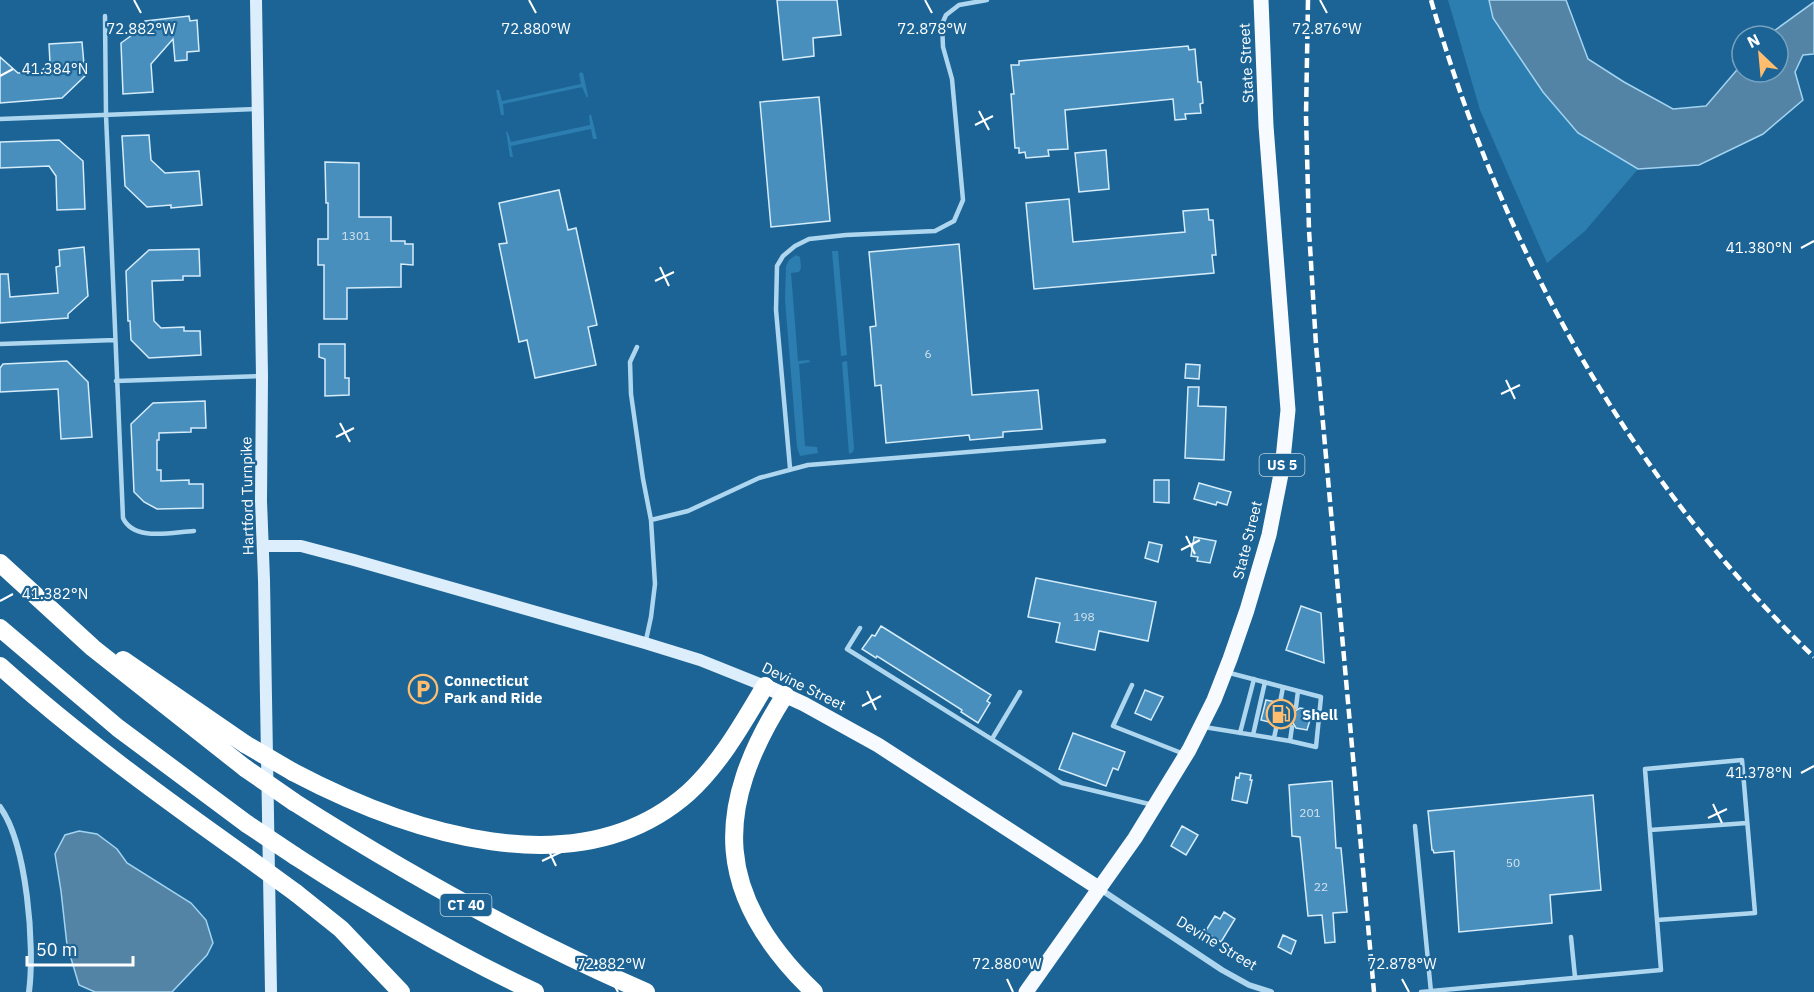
<svg xmlns="http://www.w3.org/2000/svg" width="1814" height="992" font-family="'IBM Plex Sans',sans-serif">
<style>
.green{fill:#2c7eb0}
.water{fill:#5384a5;stroke:#a2d3f1;stroke-width:1.5}
.building{fill:#498fbd;stroke:#d5ecfb;stroke-width:1.5}
.lines{fill:none;stroke-linecap:round;stroke-linejoin:round}
.service{stroke:#afd6ef;stroke-width:4.5}
.minor{stroke:#afd6ef;stroke-width:6}
.secondary{stroke:#dceefb;stroke-width:12}
.primary{stroke:#f7fbff;stroke-width:15}
.motorway{stroke:#fff;stroke-width:18}
.rail{stroke:#fff;stroke-width:4.5;stroke-dasharray:10 4.5;stroke-linecap:butt}
.motorway-bridge{stroke:#fff;stroke-width:18}
.ticks{fill:none;stroke:#fff;stroke-width:2}
.labels{text-anchor:middle;dominant-baseline:central;stroke-width:4.5;stroke-linejoin:round;paint-order:stroke}
.number-label{font-size:12px;fill:#d2e3ee}
.shield{fill:#1c6495;stroke:#bbd0df;stroke-width:1.5}
.shield-label{font-size:14px;font-weight:bold;fill:#fff}
.street-label{font-size:15px;fill:#fff;stroke:#1c6495}
.poi-label{font-size:15px;font-weight:bold;fill:#fff;stroke:#1c6495;text-anchor:start}
.ticks-label{font-size:15px;text-anchor:middle;fill:#fff;stroke:#1c6495;stroke-width:4.5;stroke-linejoin:round;paint-order:stroke}
</style>
<rect width="100%" height="100%" fill="#1c6495"/>
<path class="green" d="M1448 0H1489L1493 18 1543 92 1578 133 1638 169 1585 231 1547 263 1480 110Z
M581 72 583 73 588 96 587 98 582 87 503 104 504 115H501L496 90H499L502 101 581 84 579 74Z
M591 114 597 139H593L591 129 511 146 513 157H510L506 131 508 133 511 142 590 125 589 116Z
M832 251H838L847 355 841 356Z
M796 255 800 257 801 268 799 272 791 273 798 361 809 360 810 362 799 364 805 446 817 447 818 453 800 456 797 447 785 300 786 266 789 260Z
M847 361 854 448 853 452 849 454 842 362Z"/>
<path class="water" d="M1489 0H1566L1588 59 1624 82 1673 109 1706 106 1742 64V72H1778V36H1767L1814 2V54L1803 55 1795 72 1803 100 1763 134 1699 165 1638 169 1578 133 1543 92 1493 18Z
M79 831 97 834 117 849 127 863 191 903 206 920 213 943 207 955 172 992H95L79 985 67 945 61 891 55 854 65 835Z"/>
<path class="building" d="M777 0H837L841 35 813 38 814 56 783 60Z
M189 16 190 21 197 20 199 51 187 52V60L175 61 173 39 151 64 153 92 123 94 121 43 139 30 137 28 145 21Z
M82 42 85 76 62 98 0 103V57L18 73 40 72 50 63 49 44Z
M1188 46 1189 50 1195 49 1198 82H1201L1203 103 1200 104 1201 113 1185 114 1186 119 1175 120 1173 99 1065 110 1068 149 1048 150 1049 156 1026 158 1025 152 1019 153V148H1015L1011 94H1014L1011 65H1019V61Z
M819 97 830 221 771 227 760 102Z
M149 135 151 160 165 173 199 171 202 205 171 208V205L147 207 125 186 122 136Z
M59 140 83 161 85 209 57 210 56 176 49 166 0 168V142Z
M1106 150 1109 189 1079 192 1075 153Z
M325 162 359 163V217H391V241H405V244H413V265L401 264V287L347 288V319H324V265H318V239H328V203H326Z
M559 190 568 230 576 228 597 325 588 327 596 365 535 378 527 340 519 342 499 244 507 243 499 203Z
M1069 199 1073 242 1185 232 1183 211 1208 209 1209 220H1213L1216 255H1212L1214 273 1034 289 1026 203Z
M959 244 972 395 1038 390 1042 429 1003 432V437L970 440 969 435 886 443 881 385 875 386 870 327 876 326 869 252Z
M84 247 88 296 68 314V318L0 323V274H8L10 297 58 293 56 267 60 266 59 250Z
M199 249 200 276H183V280L152 281 154 321 161 328 184 327V331H200L201 355 149 358 131 340 130 321H128L126 271 149 250Z
M319 344H345V378H349V395L325 396V359L319 357Z
M67 361 88 382 92 437 61 439 58 389 0 392V368L3 364Z
M1186 364 1200 365 1199 379 1185 378Z
M1188 387H1199L1198 406 1226 407 1224 460 1185 458Z
M205 401 206 428H191V432L159 433V440H157V470H161V481L189 480V484H203V508L157 509 144 502 134 492 131 424 153 403Z
M1154 480H1169V503L1154 502Z
M1199 483 1231 492 1227 505 1217 502 1216 505 1194 499Z
M1194 537 1216 541 1210 563 1197 561 1198 557 1191 556Z
M1149 542 1162 545 1158 562 1145 558Z
M1036 578 1156 602 1148 641 1099 631 1095 650 1056 642 1060 623 1028 617Z
M1301 606 1321 613 1324 663 1286 650Z
M881 626 991 695 987 701 990 703 978 723 961 712 962 710 877 656 876 658 862 649 872 635 875 636Z
M1145 690 1163 697 1151 720 1135 713Z
M1266 700 1276 702 1279 707 1284 704 1292 706 1295 711 1300 708 1313 710 1307 730 1296 728 1293 723H1290L1288 726 1281 725 1278 720H1275L1273 723 1261 720Z
M1073 733 1125 752 1118 770 1113 768 1106 786 1059 769Z
M1240 773 1251 775 1250 780H1252L1247 803 1232 800 1236 777 1239 778Z
M1332 781 1336 848H1341L1347 912 1333 913 1335 942 1325 943 1322 915 1308 916 1300 837 1292 836 1289 785Z
M1593 795 1601 890 1550 895 1552 923 1459 932 1454 851 1434 853 1433 850H1432L1428 811Z
M1182 826 1198 835 1186 855 1171 846Z
M1224 912 1235 919 1221 942 1205 932 1215 916 1220 919Z
M1283 935 1296 941 1291 954 1278 947Z"/>
<g class="lines">
<path class="service" d="M105 16 106 115 123 518C134 542 172 532 194 531
M0 119 256 109
M0 344 115 340
M637 347 630 362 631 394 643 479 651 520 655 584 651 617 646 640
M116 381 262 376
M790 468 776 310 777 266 783 256 795 246 809 239 846 235 935 231 954 221 963 200 952 79 943 47 942 24 946 15 959 5 987 0
M651 520 688 511 759 478 808 465 1104 441
M860 628 847 649 1062 783 1153 805
M1132 685 1113 726 1184 754
M1280 703 1283 687
M1296 707 1298 691
M1204 727 1290 741 1316 747 1321 697 1226 672
M1240 733 1254 679
M1253 735 1265 682
M1274 738 1277 724
M992 739 1020 692
M1290 741 1292 727
M1415 826 1431 992
M1650 830 1747 823
M1571 937 1575 977
M1421 992 1661 970 1657 920 1755 913 1742 760 1645 769 1657 920"/>
<path class="minor" d="M0 807C27 844 35 946 29 992
M1100 889 1222 970 1249 985 1271 992"/>
<path class="secondary" d="M256 0 262 376 261 501 264 580 271 992
M263 546H301L354 560 645 643 700 660 765 686"/>
<path class="primary" d="M765 686 804 704 878 745 1100 889
M1026 992 1135 838 1189 750 1214 700 1230 659 1247 610 1269 535 1282 469 1288 410 1266 126 1261 0"/>
<path class="motorway" d="M0 563 93 648 245 768
M0 628 118 728 247 824
M123 660 245 744
M0 666C78 736 162 797 248 858
M785 695C712 809 714 896 814 992
M293 772C407 832 578 890 688 793 720 764 743 723 765 686
M294 802C407 874 524 939 646 992
M295 856C372 906 451 953 535 992
M296 893 341 929 401 992"/>
<path class="rail" d="M1308 0 1306 116 1309 230 1316 345 1374 992
M1431 0C1502 248 1628 477 1814 657"/>
<path class="motorway-bridge" d="M245 744 293 772
M245 768 294 802
M247 824 295 856
M248 858 296 893"/>
</g>
<path class="ticks" d="M134 0 141 13M529 0 536 13M925 0 932 13M1320 0 1327 13M0 76 13 69M979 111 989 130M975 125 993 116M1801 248 1814 241M660 267 669 286M655 281 674 272M1506 380 1515 399M1501 394 1520 385M340 423 350 442M336 437 354 428M1186 536 1195 554M1181 550 1200 540M0 601 13 594M867 691 876 710M862 706 881 696M1801 773 1814 766M1713 804 1722 823M1708 818 1727 809M547 847 556 866M542 861 561 852M611 979 618 992M1007 979 1013 992M1402 979 1409 992"/>
<defs>
<g id="parking-ring" transform="scale(1.5)"><circle r="9.5" fill="#1c6495" stroke="#ffbd6d" stroke-width="1.5"/><path d="M-3.5-5.5H1a3.5 3.5 0 0 1 0 7H-1V5.5H-3.5ZM-1-3.4V-.6H.8a1.4 1.4 0 0 0 0-2.8Z" fill="#ffbd6d"/></g>
<g id="fuel-ring" transform="scale(1.5)"><circle r="9.5" fill="#1c6495" stroke="#ffbd6d" stroke-width="1.5"/><path d="M-5.5-6h7V0h2V4h1.3V-2.5L3-4.5l.8-.8L6-3V5H2.5V1h-1V6h-7ZM-4.2-4.7v3.2H.2V-4.7Z" fill="#ffbd6d"/></g>
</defs>
<g fill-rule="evenodd">
<use href="#parking-ring" x="423" y="689"/>
<use href="#fuel-ring" x="1281" y="714"/>
</g>
<g class="labels">
<g class="number-label">
<text x="356" y="235">1301</text>
<text x="928" y="353">6</text>
<text x="1084" y="616">198</text>
<text x="1310" y="812">201</text>
<text x="1513" y="862">50</text>
<text x="1321" y="886">22</text>
</g>
<g class="shield">
<rect x="1259.5" y="454" width="45" height="22" rx="4.5"/>
<rect x="440.5" y="894" width="51" height="22" rx="4.5"/>
</g>
<g class="shield-label">
<text x="1282" y="465">US 5</text>
<text x="466" y="905">CT 40</text>
</g>
<g class="street-label">
<text transform="translate(1246 63) rotate(-93)">State Street</text>
<text transform="translate(247 496) rotate(-91)">Hartford Turnpike</text>
<text transform="translate(1247 540) rotate(-76)">State Street</text>
<text transform="translate(804 686) rotate(26)">Devine Street</text>
<text transform="translate(1217 943) rotate(31)">Devine Street</text>
</g>
<g class="poi-label">
<text x="444" y="680">Connecticut<tspan x="444" dy="17">Park and Ride</tspan></text>
<text x="1302" y="714">Shell</text>
</g>
</g>
<g class="ticks-label">
<text x="141" y="34">72.882°W</text>
<text x="536" y="34">72.880°W</text>
<text x="932" y="34">72.878°W</text>
<text x="1327" y="34">72.876°W</text>
<text x="55" y="74">41.384°N</text>
<text x="1759" y="253">41.380°N</text>
<text x="55" y="599">41.382°N</text>
<text x="1759" y="778">41.378°N</text>
<text x="611" y="969">72.882°W</text>
<text x="1007" y="969">72.880°W</text>
<text x="1402" y="969">72.878°W</text>
</g>
<g transform="translate(1760 54) rotate(334)"><circle r="28" fill="#1c6495" stroke="#77a2bf" stroke-width="1.5"/>
<path d="M0-4.5L10 22L0 15L-10 22Z" fill="#ffbd6d"/>
<text y="-9" font-size="16" font-weight="bold" text-anchor="middle" fill="#ffffff">N</text>
</g>
<path d="M27 956v9h106v-9" fill="none" stroke="#ffffff" stroke-width="3"/>
<text x="36" y="956" font-size="18" fill="#ffffff" stroke="#1c6495" stroke-width="4.5" paint-order="stroke">50 m</text>
</svg>
